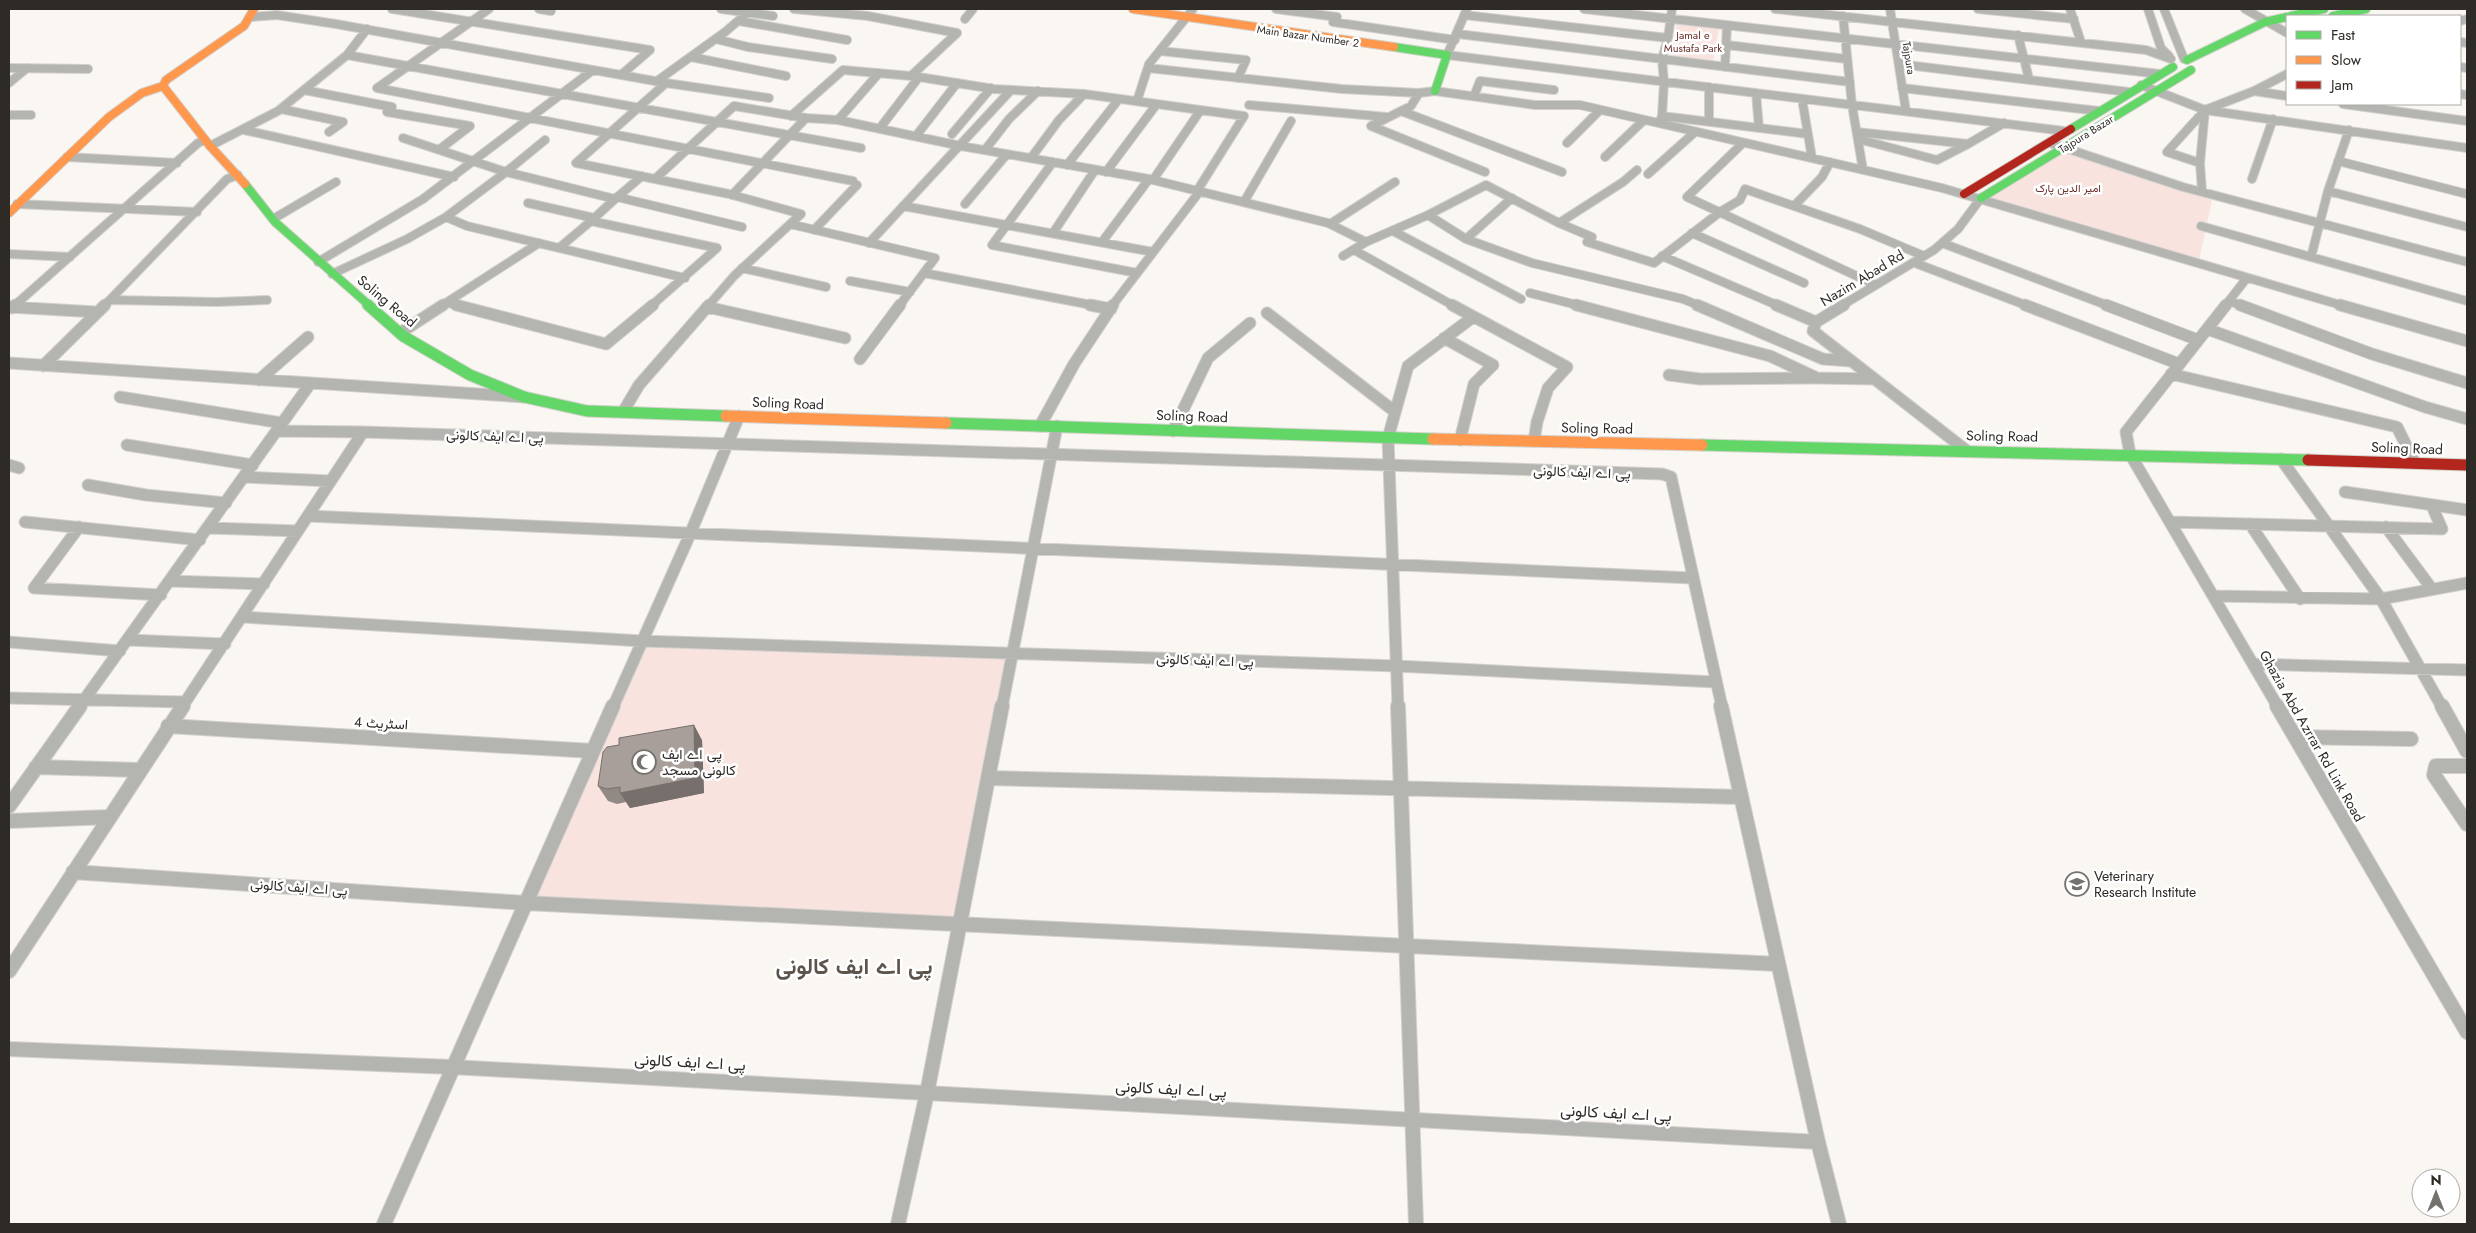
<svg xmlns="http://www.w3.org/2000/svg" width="2476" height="1233" font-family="Jost,Vazirmatn,sans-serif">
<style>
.green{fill:#f8e3df}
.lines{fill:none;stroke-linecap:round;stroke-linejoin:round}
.street-far2-casing{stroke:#d4d1cd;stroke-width:10}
.street-far1-casing{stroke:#d4d1cd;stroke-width:13}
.street-casing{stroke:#d4d1cd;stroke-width:16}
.fast-far1-casing{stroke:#d4d1cd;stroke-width:10}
.fast-casing{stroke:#d4d1cd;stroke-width:13}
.slow-far1-casing{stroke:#d4d1cd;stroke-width:10}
.slow-casing{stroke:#d4d1cd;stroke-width:13}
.jam-far1-casing{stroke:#d4d1cd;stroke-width:10}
.jam-casing{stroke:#d4d1cd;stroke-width:13}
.street-far2{stroke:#b4b4b1;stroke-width:8}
.street-far1{stroke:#b4b4b1;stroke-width:11}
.street{stroke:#b4b4b1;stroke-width:14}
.fast-far1{stroke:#63d668;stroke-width:8}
.fast{stroke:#63d668;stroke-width:11}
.slow-far1{stroke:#ff974d;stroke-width:8}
.slow{stroke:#ff974d;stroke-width:11}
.jam-far1{stroke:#b3261e;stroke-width:8}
.jam{stroke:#b3261e;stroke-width:11}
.wall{fill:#908984}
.shaded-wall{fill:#766f6c}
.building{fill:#a89f9a;stroke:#766f6c}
.labels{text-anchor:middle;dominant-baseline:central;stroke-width:5;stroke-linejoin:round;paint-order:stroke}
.far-park-label{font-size:11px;fill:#692e29;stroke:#fff}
.far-street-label{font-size:11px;fill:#2e2a26;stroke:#fff}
.street-label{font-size:14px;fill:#2e2a26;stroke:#fff}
.poi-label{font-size:14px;fill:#2e2a26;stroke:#fff;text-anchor:start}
.near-street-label{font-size:16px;fill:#2e2a26;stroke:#fff}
.near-district-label{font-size:22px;font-weight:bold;fill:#5d554b;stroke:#fff}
</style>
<rect width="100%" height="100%" fill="#faf6f1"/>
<path class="green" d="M1677 24 1719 28 1713 61 1671 55Z
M2063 149 2212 200 2198 265 1981 198Z
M642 641 1014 656 960 924 525 903Z"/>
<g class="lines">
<g class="street-far2-casing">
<path id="street-far2" d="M392 9 650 50 621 75
M489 9 377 88 853 181
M539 9 551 11
M721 9 773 16
M794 9 868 16 957 33
M1276 9 1337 17
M1467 9 1447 55 2064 131
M1584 9 2160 74
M1775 9 2146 50 2171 59
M1890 9 1906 111
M1978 9 2074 19
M2070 9 2081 42
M2148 9 2161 48 2169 56
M2164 9 2184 59
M2245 9 2287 33
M1464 15 1668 38
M1843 16 1852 105 1863 170
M251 17 277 15 336 24 666 83 576 163 729 194 801 214 734 276 708 306
M965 19 973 9
M739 21 847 40
M2460 21 2467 19
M1333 22 1455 40
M367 29 347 55 861 148
M1458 34 1850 82
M2018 35 2029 79
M716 39 748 47 832 59
M2460 42 2467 43
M1727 45 1847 59
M1160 51 1246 60 1238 78
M691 57 786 76
M1899 64 2129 92
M1725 67 1727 25
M2460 67 2467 68
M9 68 88 69
M1148 68 1342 89 1419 93 1435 91 1535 105H1580L1942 188 2344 306
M919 77 994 89 1084 94 1244 116 1197 191
M657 81 725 32 752 9
M9 83 27 68
M666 83 769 98
M2141 85 2205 110 2467 148
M1709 87V121
M1902 88 2099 111
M304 90 392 107 387 112 470 126 440 149
M2254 91 2287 96
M1419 93 1411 106 1371 126 1485 172
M1756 93 1759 128
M2460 94 2467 95
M1474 96 1480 81 1554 90
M1802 99 1812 158
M1137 101 1149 64 1193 9
M2343 104 2467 121
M1249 105 1387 117
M281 109 343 122 329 132
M1401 111 1562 172
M9 115H31
M791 116 843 70 911 76
M1662 116 1808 134
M838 120 879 73
M1659 123 1662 116 1664 82 1662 59 1668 38 1672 9
M880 128 919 77 911 76 957 33
M244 130 454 177
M1857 132 1968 144 2004 123
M952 134 991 88
M916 136 957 83
M403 138 506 172 545 140
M1858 139 1937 160 1968 144
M1567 143 1600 110
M1743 143 1687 197 1876 285
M2050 143 2183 187 2467 262
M210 146 278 111 347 55
M985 150 1009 119 1038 91
M67 157 177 163
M1605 157 1644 120
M1031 158 1059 120 1084 94
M2338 161 2467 194
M1053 162 992 245 1137 273
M2200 163 2167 152 2205 110 2254 91 2287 74
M1067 165 1119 99
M1106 172 1156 105
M1648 174 1695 132
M655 179 734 106 806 118 838 120 961 146 1149 179 1328 223 1366 242
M2252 179 2273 119
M1153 180 1200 111
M2202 191 2200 163 2205 110
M2328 191 2467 227
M732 195 806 118
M617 197 742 227
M1244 202 1291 121
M528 203 594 218
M17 204 197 212
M965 204 1007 154
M903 206 1153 252
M1794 206 1822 177 1830 162
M446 217 467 226 685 278
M273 219 336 182
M591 221 615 199
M1559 223 1623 182 1637 170
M790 224 935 258 899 306
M1330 224 1395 182
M2201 226 2467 301
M814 230 857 185
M1393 231 1521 299
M1053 233 1095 170
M1692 233 1804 283
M1466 239 1512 198
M1102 242 1149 179
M869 243 1011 90
M1942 243 2109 306
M559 248 591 221 717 248 651 306
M1354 250 1454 306
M9 254 70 257
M1343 256 1366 242 1428 215
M1662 256 1779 306
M2311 257 2328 191 2349 130
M318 262 423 199 593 70
M1915 263 2028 306
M742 268 826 287
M924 273 1097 306
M332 274 407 239 446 217 506 172 615 199 642 176
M850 281 910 292
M1530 293 1581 306
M112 300 217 302 267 300
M2229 301 2243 306
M448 303 461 306
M14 306 198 143 205 140
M104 306 227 179 238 175
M441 306 539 243
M1112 306 1200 191
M1700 306 1683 299 1532 263 1466 239 1428 215 1486 185 1559 223 1592 237 1587 242 1654 263 1720 212 1740 200 1745 189 1860 229 1924 256
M1841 306 1934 250 1958 229 1981 198
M2225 306 2246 279"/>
</g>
<g class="street-far1-casing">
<path id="street-far1" d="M456 305 606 344 653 305
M1090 305 1111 309
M1452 305 1567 367 1548 388 1537 422 1534 441
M1576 305 1770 356 1817 378 1874 379
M1697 305 1823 359 1850 361
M1776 305 1816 322
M1844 305 1816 322 1813 331 1967 451
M2025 305 2179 364
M2106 305 2198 340
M2226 305 2126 432 2130 454 2278 707
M2240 305 2372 354 2467 383
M2340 305 2467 341
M10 307 96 312
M707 307 845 338
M12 308 15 305
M1267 313 1394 411
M2207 329 2425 407 2467 419
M400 333 443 305
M1444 338 1493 365 1474 384 1460 440
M860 359 900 305
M9 363 524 397
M43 366 105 305
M2171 374 2397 427 2415 463
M1669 375 1700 379 1813 378
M259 380 308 337
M120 397 282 423
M623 412 639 385 709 305
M1040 426 1074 364 1113 305
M277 431 363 432
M1173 431 1208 358 1250 323
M127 445 253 465
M2281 459 2381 599 2442 707
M9 465 19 468
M244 477 331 481
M88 485 146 495 226 503
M2345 492 2467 510
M308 516 1692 578
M25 522 200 540
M2170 522 2442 529 2432 506
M2250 524 2300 599
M79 527 34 588 161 595
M2386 527 2432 589
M209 528 298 531
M170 581 264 584
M2213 596 2381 599 2467 583
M242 617 642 641 1397 666 1715 682
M128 640 225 644
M9 642 120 651
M2253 664 2467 670
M9 698 185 702
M79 707 310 384
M182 707 363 432 1662 474 1671 477 1722 707
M613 707 691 532 739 416
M1002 707 1057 426
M1398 707 1388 438 1408 366 1473 317"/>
</g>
<g class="street-casing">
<path id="street" d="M1398 706 1416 1224
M1721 706 1818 1142 1839 1224
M2277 706 2467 1032
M2442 706 2467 751
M168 726 593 751
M2295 737 2411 739
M2467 766H2436L2434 775 2467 824
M36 767 139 770
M989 778 1741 797
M9 806 80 706
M9 821 109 817
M73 872 525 903 1778 964
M9 971 183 706
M9 1049 452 1067 1818 1142
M384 1224 613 706
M898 1224 927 1093 1002 706"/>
</g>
<g class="fast-far1-casing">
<path id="fast-far1" d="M2291 16 2324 9
M2333 16 2366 9
M1394 47 1447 55 1435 91
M2187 60 2265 22 2287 17
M2071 129 2173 67
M245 184 275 222 370 306
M1981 198 2191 70"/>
</g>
<g class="fast-casing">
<path id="fast" d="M368 305 403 336 470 375 524 397 587 411 726 416
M946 423 1433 439
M1702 445 2308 460"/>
</g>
<g class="slow-far1-casing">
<path id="slow-far1" d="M1133 9 1394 47
M245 184 210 146 163 86 166 80 244 26 254 9
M9 213 109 117 142 93 163 86"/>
</g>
<g class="slow-casing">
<path id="slow" d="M726 416 946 423
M1433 439 1702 445"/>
</g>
<g class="jam-far1-casing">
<path id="jam-far1" d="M1964 194 2071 129"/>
</g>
<g class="jam-casing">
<path id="jam" d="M2308 460 2467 465"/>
</g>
<use href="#street-far2" class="street-far2"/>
<use href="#street-far1" class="street-far1"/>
<use href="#street" class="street"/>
<use href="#fast-far1" class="fast-far1"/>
<use href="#fast" class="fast"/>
<use href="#slow-far1" class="slow-far1"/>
<use href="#slow" class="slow"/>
<use href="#jam-far1" class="jam-far1"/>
<use href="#jam" class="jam"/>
</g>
<path class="wall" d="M702 740 704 793 630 808 626 802 617 804 608 801 598 786Z"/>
<path class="shaded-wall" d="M694 725 702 740 704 793 630 808 620 793Z"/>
<path class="building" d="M694 725 695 778 620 793V787L607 789 598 786 603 752 607 747 619 745V738Z"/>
<defs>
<g id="mosque-ring" transform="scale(1.25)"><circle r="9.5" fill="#fff" stroke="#75716d" stroke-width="1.5"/><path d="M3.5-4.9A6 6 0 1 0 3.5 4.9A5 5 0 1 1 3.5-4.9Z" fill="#75716d"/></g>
<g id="university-ring" transform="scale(1.25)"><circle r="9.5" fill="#fff" stroke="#75716d" stroke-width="1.5"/><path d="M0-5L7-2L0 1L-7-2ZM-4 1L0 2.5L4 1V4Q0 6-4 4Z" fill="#75716d"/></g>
</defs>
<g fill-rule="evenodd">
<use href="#mosque-ring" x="644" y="762"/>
<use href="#university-ring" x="2077" y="884"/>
</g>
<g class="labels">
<g class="far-park-label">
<text x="1693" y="35">Jamal e<tspan x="1693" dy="13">Mustafa Park</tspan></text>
<text x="2068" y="188">امیر الدین پارک</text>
</g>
<g class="far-street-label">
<text transform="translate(1308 36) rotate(8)">Main Bazar Number 2</text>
<text transform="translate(1909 58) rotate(81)">Tajpura</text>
<text transform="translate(2086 134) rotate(-32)">Tajpura Bazar</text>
</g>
<g class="street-label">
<text transform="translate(1862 278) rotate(-31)">Nazim Abad Rd</text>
<text transform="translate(387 301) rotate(40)">Soling Road</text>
<text transform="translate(788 403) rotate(2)">Soling Road</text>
<text transform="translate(1192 416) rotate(2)">Soling Road</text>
<text transform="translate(1597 428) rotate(1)">Soling Road</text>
<text transform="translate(495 436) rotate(2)">پی اے ایف کالونی</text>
<text transform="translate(2002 436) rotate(1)">Soling Road</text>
<text transform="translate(2407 448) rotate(2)">Soling Road</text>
<text transform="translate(1582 472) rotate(2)">پی اے ایف کالونی</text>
<text transform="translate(1205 660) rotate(2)">پی اے ایف کالونی</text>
<text transform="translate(381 723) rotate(3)">اسٹریٹ 4</text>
<text transform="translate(2312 736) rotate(60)">Ghazia Abd Azrrar Rd Link Road</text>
<text transform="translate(299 887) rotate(4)">پی اے ایف کالونی</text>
</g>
<g class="poi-label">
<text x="662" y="754">پی اے ایف<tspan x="662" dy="16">کالونی مسجد</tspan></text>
<text x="2094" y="876">Veterinary<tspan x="2094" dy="16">Research Institute</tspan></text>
</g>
<g class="near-street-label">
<text transform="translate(690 1062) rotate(3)">پی اے ایف کالونی</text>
<text transform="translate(1171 1089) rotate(3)">پی اے ایف کالونی</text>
<text transform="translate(1616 1113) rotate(3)">پی اے ایف کالونی</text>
</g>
<g class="near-district-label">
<text x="854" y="966">پی اے ایف کالونی</text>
</g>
</g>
<rect width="2476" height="1233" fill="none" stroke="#2e2a26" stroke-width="20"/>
<rect x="2286" y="15" width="175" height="90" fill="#ffffff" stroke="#abaaa8"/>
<rect x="2296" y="31" width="25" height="8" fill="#63d668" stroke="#abaaa8"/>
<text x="2331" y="40" font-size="15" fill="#2e2a26">Fast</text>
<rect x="2296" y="56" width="25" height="8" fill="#ff974d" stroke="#abaaa8"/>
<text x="2331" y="65" font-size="15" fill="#2e2a26">Slow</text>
<rect x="2296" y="81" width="25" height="8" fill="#b3261e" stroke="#abaaa8"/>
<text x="2331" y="90" font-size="15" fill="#2e2a26">Jam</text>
<g transform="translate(2436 1193)"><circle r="24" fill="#ffffff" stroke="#abaaa8"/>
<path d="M0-4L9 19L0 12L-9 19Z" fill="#75716d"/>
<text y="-8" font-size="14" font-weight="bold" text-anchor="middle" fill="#2e2a26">N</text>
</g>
</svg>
